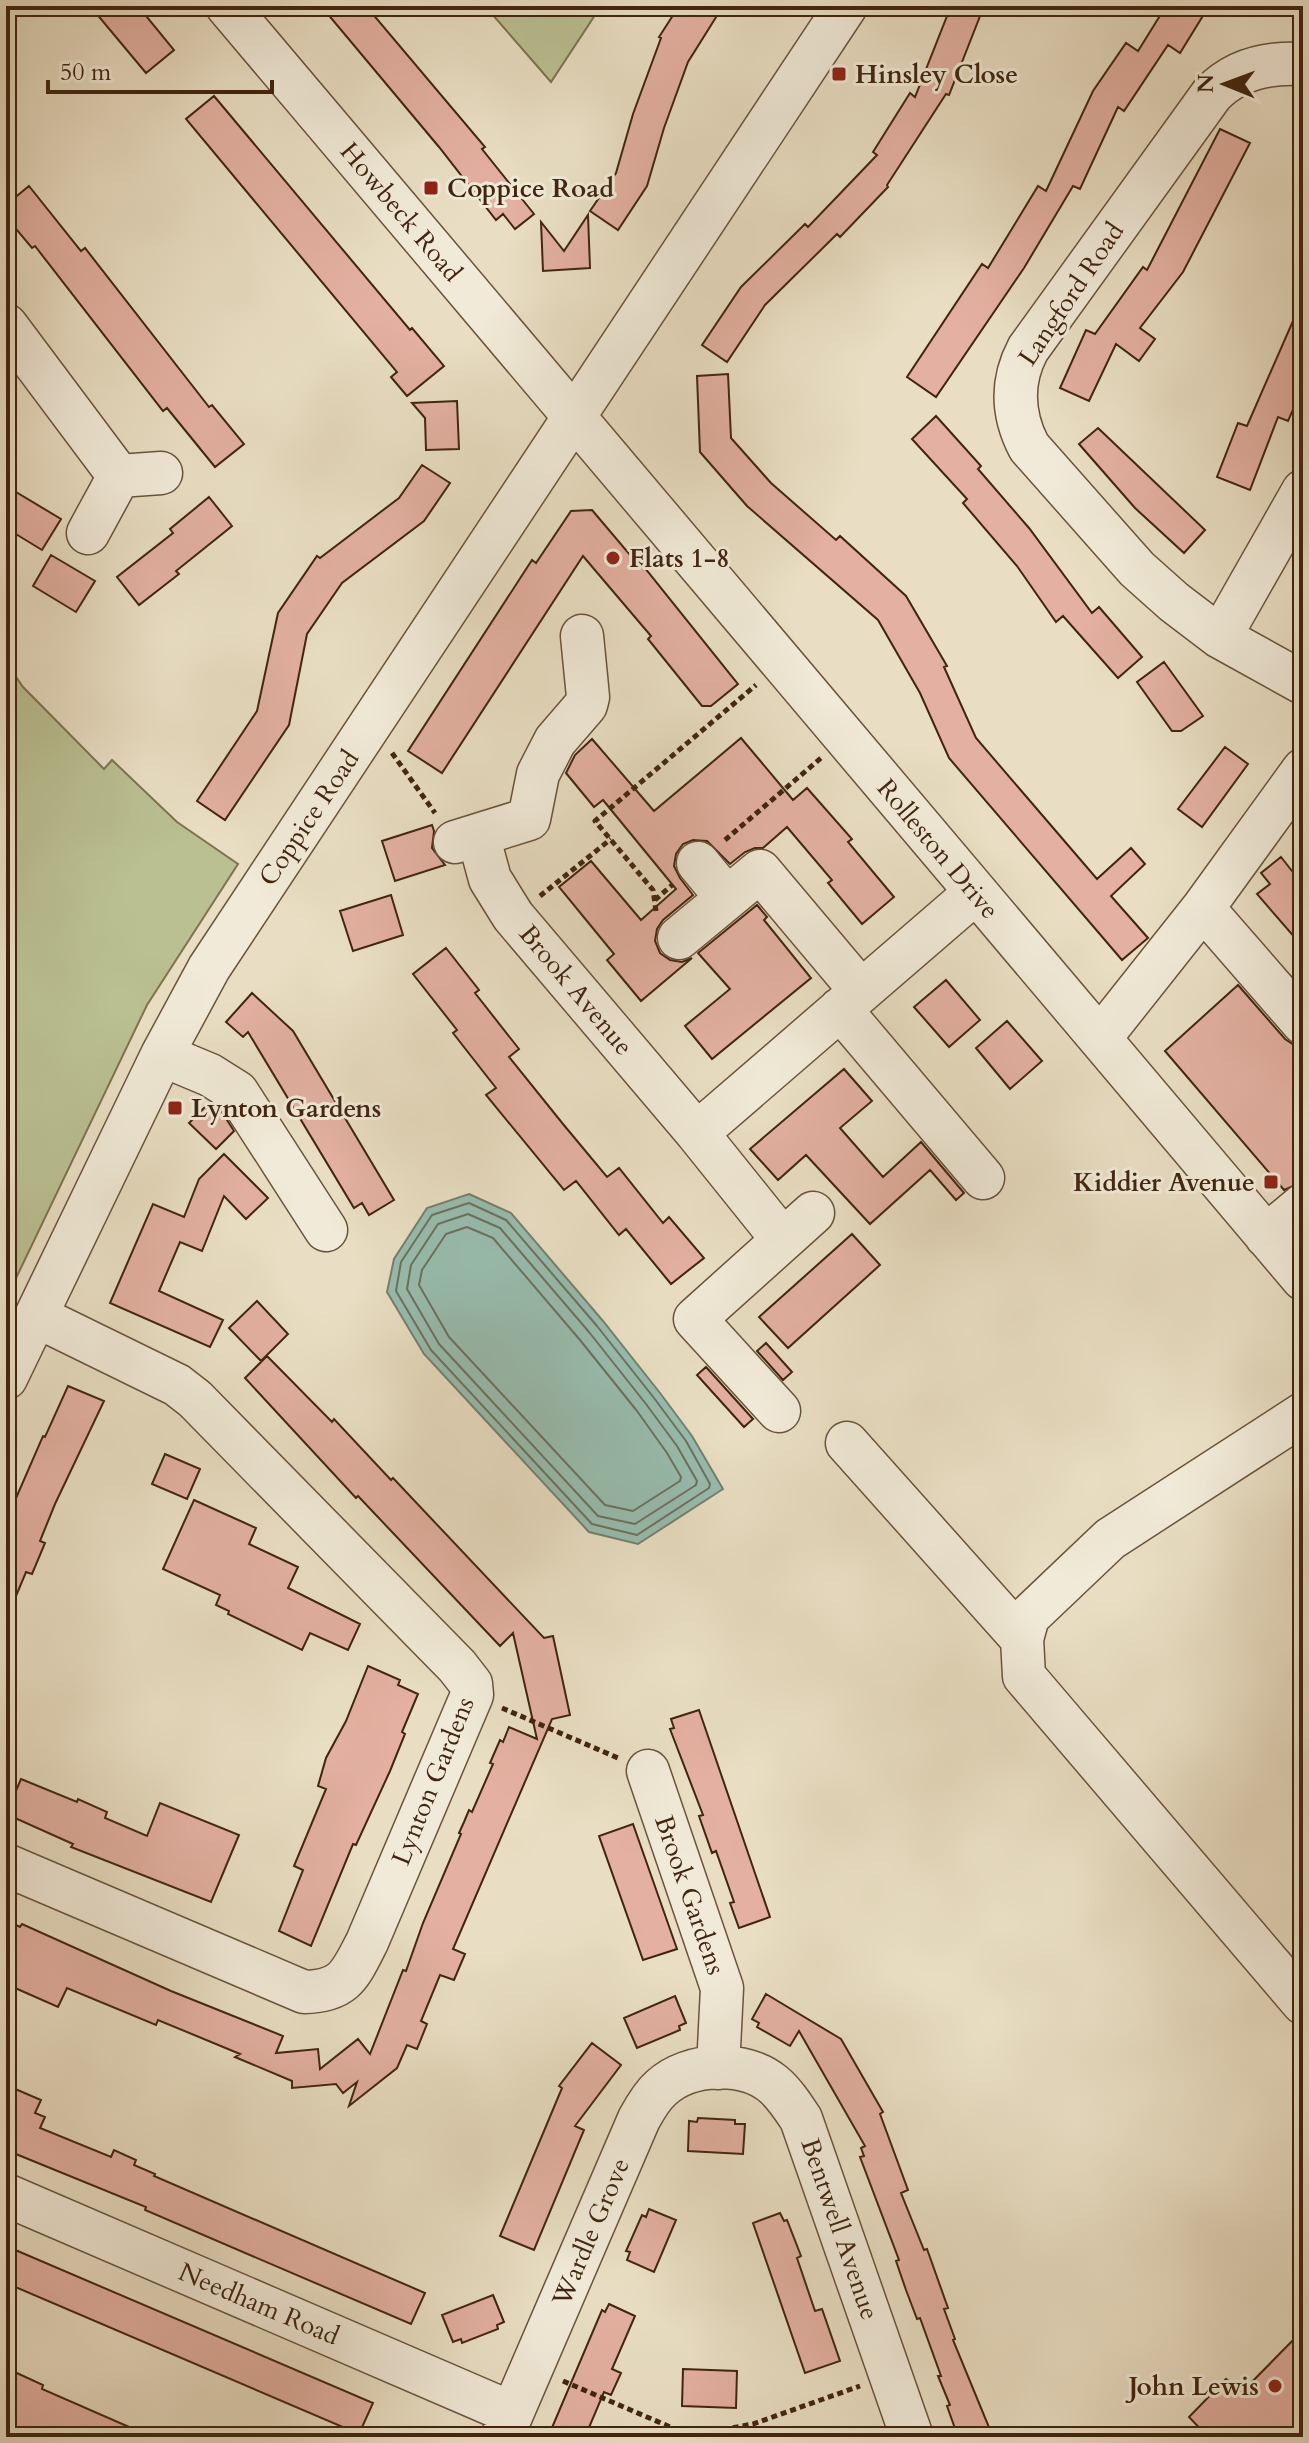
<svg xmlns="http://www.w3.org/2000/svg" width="1309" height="2443" font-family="Cardo,serif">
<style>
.green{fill:#bac092;stroke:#7e7250;stroke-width:2}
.water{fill:#98bdaf;stroke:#75806f;stroke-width:2}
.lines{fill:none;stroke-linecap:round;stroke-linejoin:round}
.shore{stroke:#6c715f;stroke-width:2}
.building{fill:#e3b0a1;stroke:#41250f;stroke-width:2}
.minor-casing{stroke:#6b533c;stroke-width:45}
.path{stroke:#41250f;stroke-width:5;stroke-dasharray:6 4;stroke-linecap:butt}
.minor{stroke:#f1ead8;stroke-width:42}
.poi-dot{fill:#8f2418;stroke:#f1ead8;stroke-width:3}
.labels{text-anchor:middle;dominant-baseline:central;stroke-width:6;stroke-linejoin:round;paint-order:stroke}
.poi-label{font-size:26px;font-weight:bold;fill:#41250f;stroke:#f1ead8;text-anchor:start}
.street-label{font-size:26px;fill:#41250f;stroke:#f1ead8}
</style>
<rect width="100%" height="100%" fill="#e9dec3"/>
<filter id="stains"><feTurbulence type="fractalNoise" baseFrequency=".0025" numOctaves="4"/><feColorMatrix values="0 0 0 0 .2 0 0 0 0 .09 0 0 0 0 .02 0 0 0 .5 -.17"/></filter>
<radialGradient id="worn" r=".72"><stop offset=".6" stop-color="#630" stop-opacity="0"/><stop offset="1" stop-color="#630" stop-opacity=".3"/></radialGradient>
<path class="green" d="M485 6H601L551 82Z
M6 662 23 687 104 769 112 760 177 822 238 864 147 1005 6 1299Z"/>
<path class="water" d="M469 1194 511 1213 603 1321 660 1393 692 1436 723 1489 638 1544 589 1532 424 1354 387 1292 394 1259 427 1208Z"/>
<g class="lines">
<path class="shore" d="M469 1203 506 1220 597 1326 654 1398 686 1441 710 1484 709 1488 637 1535 592 1524 431 1350 396 1291 401 1262 432 1215Z
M468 1214 500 1228 589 1332 646 1404 677 1446 697 1481 696 1485 635 1524 598 1516 439 1344 407 1289 411 1265 438 1224Z
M467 1227 493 1238 580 1340 637 1411 667 1453 681 1477 680 1481 633 1511 605 1505 449 1337 419 1285 422 1270 446 1234Z"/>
</g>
<path class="building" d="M90 6H138L174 50 146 73Z
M321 6H366L485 147 482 149 534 214 515 229 503 214 496 220 439 147Z
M679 6H723L688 62 664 128 647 186 618 230 590 211 616 173 633 114 661 38 659 37Z
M951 6H984L949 95 946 94 887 185 888 187 840 237 837 234 765 305 727 362 702 345 741 287 805 224 808 227 877 155 873 152 910 93 915 97Z
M1166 6H1209L1180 53 1168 45 1124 111 1118 107 1080 189 1073 186 1024 268 936 397 907 377 982 264 988 268 1038 186 1046 191 1093 91 1126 43 1138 51Z
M214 96 410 330 412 328 444 366 407 396 391 377 397 372 186 119Z
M1220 129 1250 143 1183 272 1140 328 1155 339 1139 361 1116 344 1089 401 1060 388 1086 330 1095 334 1143 267 1147 270Z
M29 186 81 251 85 248 209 407 212 405 244 444 215 467 167 408 163 411 35 246 32 248 6 217V205Z
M588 215 590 268 543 271 541 222 564 251Z
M1303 298V387L1288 421 1278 417 1250 490 1217 477 1238 423 1247 426Z
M728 374 731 438 771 483 836 540 840 536 906 596 947 666 944 667 976 738 1097 879 1131 848 1145 864 1111 896 1148 938 1122 960 949 758 920 693 878 620 747 506 700 452 697 376Z
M457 401 459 449 426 450 425 418 412 403Z
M936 416 981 466 978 469 1029 528 1092 613 1099 607 1142 657 1118 678 1063 616 1056 622 1017 566 963 503 967 499 912 439Z
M1098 428 1205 530 1184 553 1135 508 1079 444Z
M422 465 450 483 424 521 342 583 307 634 289 725 225 820 197 801 257 711 278 613 317 556 320 558 399 498Z
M6 486 61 519 42 550 6 528Z
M209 497 232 526 176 571 179 574 139 605 117 577 173 533 170 529Z
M592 510 630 555 633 553 738 684 711 706H702L648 639 651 636 583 556 442 773 408 751 532 560 536 563 571 511Z
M51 555 95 581 76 612 33 586Z
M1164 662 1203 716 1181 731H1172L1137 682Z
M741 738 793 800 807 788 852 839 848 842 894 897 862 924 828 883 832 880 787 827 763 848H755L745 852 730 864 707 841 693 840 683 844 676 854 674 866 680 878 693 895 663 920 657 929 655 941 660 953 670 960 682 962 692 958 641 1001 607 960 614 954 559 887 591 861 641 920 676 889 603 800 594 807 566 773 575 755 592 739 654 811Z
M1225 747 1248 764 1202 827 1178 809Z
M432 825 434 831 432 848 445 865 395 881 382 841Z
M1281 857 1303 885V947L1257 894 1270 884 1261 873Z
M391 895 403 935 353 951 340 911Z
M757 905 767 917 764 920 811 978 712 1059 685 1026 730 989 698 953Z
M446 948 479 990 475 993 519 1049 509 1057 563 1124 607 1177 619 1168 663 1223 669 1217 704 1258 671 1284 626 1229 619 1235 576 1181 564 1190 486 1095 496 1088 453 1033 457 1030 413 974Z
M946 980 980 1020 949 1047 914 1007Z
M1238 985 1285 1039 1303 1051V1182L1284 1190 1165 1051Z
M252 993 293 1031 394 1200 369 1215 362 1203 354 1208 248 1032 243 1037 226 1022Z
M1007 1021 1042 1061 1010 1089 976 1048Z
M844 1069 872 1101 840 1128 883 1177 921 1142 964 1193 956 1200 930 1170 870 1224 806 1155 778 1180 750 1149Z
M209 1103 220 1109 234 1131 216 1149 189 1123Z
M224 1154 268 1198 246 1219 224 1196 202 1251 180 1242 159 1291 223 1320 210 1347 110 1303 153 1204 184 1217 199 1179Z
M852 1234 880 1265 788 1348 759 1317Z
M257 1301 288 1334 261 1361 229 1328Z
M766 1343 792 1372 783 1380 757 1351Z
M267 1356 332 1422 334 1419 391 1480 393 1478 544 1638 553 1636 570 1715 552 1719 453 1949 465 1954 454 1980 440 1975 421 2021 427 2024 417 2049 407 2045 397 2068 349 2106 357 2082 343 2093 336 2084 292 2088V2081L235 2057 240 2054 158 2020 156 2025 67 1988 58 2007 6 1984V1920L20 1927 22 1924 171 1991 283 2036 276 2053 318 2049 320 2069 358 2039 370 2054 403 1970 406 1971 423 1923 461 1834 459 1833 464 1822 469 1810 472 1812 493 1764 490 1763 500 1740 503 1742 509 1727 537 1739 513 1633 500 1646 358 1496 356 1498 245 1378Z
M706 1367 753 1419 744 1427 697 1375Z
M68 1386 104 1401 55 1504 40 1541 45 1543 32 1574 26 1572 6 1620V1521L43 1436 45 1437Z
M165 1454 200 1469 187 1499 152 1484Z
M194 1500 256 1528 249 1544 298 1567 288 1588 360 1624 348 1650 310 1633 302 1650 228 1614 229 1611 216 1605 220 1595 163 1569Z
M368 1666 400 1680 398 1685 418 1694 402 1732 405 1734 390 1771 356 1845 353 1844 311 1946 279 1931 303 1870 294 1866 326 1789 318 1786 326 1758 346 1721Z
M699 1710 770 1917 739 1928 730 1903 734 1902 716 1851 712 1853 699 1816 703 1815 670 1729 674 1728 671 1719Z
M21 1779 77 1802 78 1799 107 1812 105 1818 147 1836 160 1803 239 1835 211 1902 71 1847 73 1844 6 1814Z
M633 1824 677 1949 643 1960 599 1836Z
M766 1994 841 2039 883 2112 880 2114 908 2190 901 2193 924 2250 927 2249 948 2308 944 2309 955 2339 953 2340 993 2437H958L947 2406 950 2405 938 2376H941L920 2318 917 2319 906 2290 896 2261 899 2260 860 2157 864 2156 861 2148 865 2146 799 2031 790 2046 757 2027 759 2023 752 2019Z
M675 1996 686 2023 679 2026 680 2030 637 2048 624 2018Z
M592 2043 621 2065 575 2126 584 2130 534 2250 500 2236 562 2088 559 2086Z
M6 2085 41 2100 35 2113 45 2117 40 2128 111 2157 114 2150 136 2160 134 2165 155 2174 154 2176 425 2293 411 2324 145 2210 146 2207 6 2150Z
M698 2118 735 2120V2124H745L743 2154 688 2151 689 2121 697 2122Z
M649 2209 676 2220 654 2272 627 2260 630 2252 626 2251 642 2215 646 2217Z
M780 2213 784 2221 787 2220 801 2256 797 2258 815 2311 822 2309 840 2361 805 2373 753 2223Z
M6 2246 373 2403 359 2434 6 2283Z
M493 2295 504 2322 497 2325 498 2329 462 2343 461 2339 453 2342 442 2315Z
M609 2304 635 2316 612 2369 621 2373 611 2395 604 2392 585 2437H548L602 2310 605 2312Z
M1303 2330V2437H1208L1189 2417 1226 2379 1241 2393Z
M6 2368 43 2385 42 2389 152 2437H6Z
M683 2369 737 2371 736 2408 682 2406Z"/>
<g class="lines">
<g class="minor-casing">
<path id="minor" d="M227 6 1303 1279
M1303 64C1269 62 1236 69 1212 94L1028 349C1011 381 1012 414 1029 447L1137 569 1174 602 1220 637 1303 683
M6 325 119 476
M88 533 119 476 161 473
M1220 637 1303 491
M478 835 490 879 513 916 697 1133 783 1240
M455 842 529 819 538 774 555 741 586 705 588 697 582 636
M698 863 727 898
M1203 908 1303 1023
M679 938 760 871 861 991
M840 1009 983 1178
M1100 1038 1203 908 1303 770
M162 1055 210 1075 237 1092 326 1230
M697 1133 975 893
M1266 1236 1303 1205
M6 1378 162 1055 209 968 846 6
M779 1411 695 1319 813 1213
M1303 1414 1110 1539 1028 1617 1022 1639 1024 1676 1303 2003
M847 1443 1022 1639
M648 1771 722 1988 718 2068
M6 1865 304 1992C345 1991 350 1975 367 1942L472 1695 471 1684 457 1666 195 1399 177 1385 36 1316
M6 2195 512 2413
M502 2437 639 2119C645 2108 652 2096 661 2088 689 2062 744 2060 773 2084 784 2093 793 2107 801 2119L912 2437"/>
</g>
<path class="path" d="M392 753 435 813
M725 840 821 758
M540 896 611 839
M655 900 672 885
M656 911 653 890 595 821 756 685
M502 1708 618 1758
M563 2381 675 2429 715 2431 753 2424 860 2386"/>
<use href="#minor" class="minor"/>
</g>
<g class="poi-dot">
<rect x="831" y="66" width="16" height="16" rx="4"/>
<rect x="423" y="180" width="16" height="16" rx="4"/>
<circle cx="613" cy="558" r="8"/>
<rect x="167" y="1100" width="16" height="16" rx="4"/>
<rect x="1263" y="1174" width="16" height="16" rx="4"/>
<circle cx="1275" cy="2386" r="8"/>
</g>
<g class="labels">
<g class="poi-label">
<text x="855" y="74">Hinsley Close</text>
<text x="447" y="188">Coppice Road</text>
<text x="629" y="558">Flats 1-8</text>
<text x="191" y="1108">Lynton Gardens</text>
<text x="1255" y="1182" text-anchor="end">Kiddier Avenue</text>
<text x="1259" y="2386" text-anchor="end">John Lewis</text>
</g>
<g class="street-label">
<text transform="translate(401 212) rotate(50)">Howbeck Road</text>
<text transform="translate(1071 294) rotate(-56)">Langford Road</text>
<text transform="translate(309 818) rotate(-56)">Coppice Road</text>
<text transform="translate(938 849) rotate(50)">Rolleston Drive</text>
<text transform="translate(576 990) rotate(50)">Brook Avenue</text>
<text transform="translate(433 1781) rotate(-68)">Lynton Gardens</text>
<text transform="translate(690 1895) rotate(71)">Brook Gardens</text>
<text transform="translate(840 2229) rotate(71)">Bentwell Avenue</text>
<text transform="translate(591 2232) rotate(-67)">Wardle Grove</text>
<text transform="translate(259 2304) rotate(23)">Needham Road</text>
</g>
</g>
<rect width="1309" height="2443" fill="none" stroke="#e9dec3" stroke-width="32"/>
<rect x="8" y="8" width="1293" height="2427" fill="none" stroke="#41250f" stroke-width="4"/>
<rect x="16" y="16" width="1277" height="2411" fill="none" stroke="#41250f" stroke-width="2"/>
<g transform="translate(1225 84) rotate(271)" stroke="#f1ead8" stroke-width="6" paint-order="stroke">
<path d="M0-6L14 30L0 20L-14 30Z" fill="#41250f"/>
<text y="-12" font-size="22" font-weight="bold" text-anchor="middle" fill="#41250f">N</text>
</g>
<path d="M48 80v12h224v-12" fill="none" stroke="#41250f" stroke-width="4"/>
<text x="60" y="80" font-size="24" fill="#41250f" stroke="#f1ead8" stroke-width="6" paint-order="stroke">50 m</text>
<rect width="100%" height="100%" filter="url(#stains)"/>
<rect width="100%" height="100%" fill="url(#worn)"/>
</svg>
